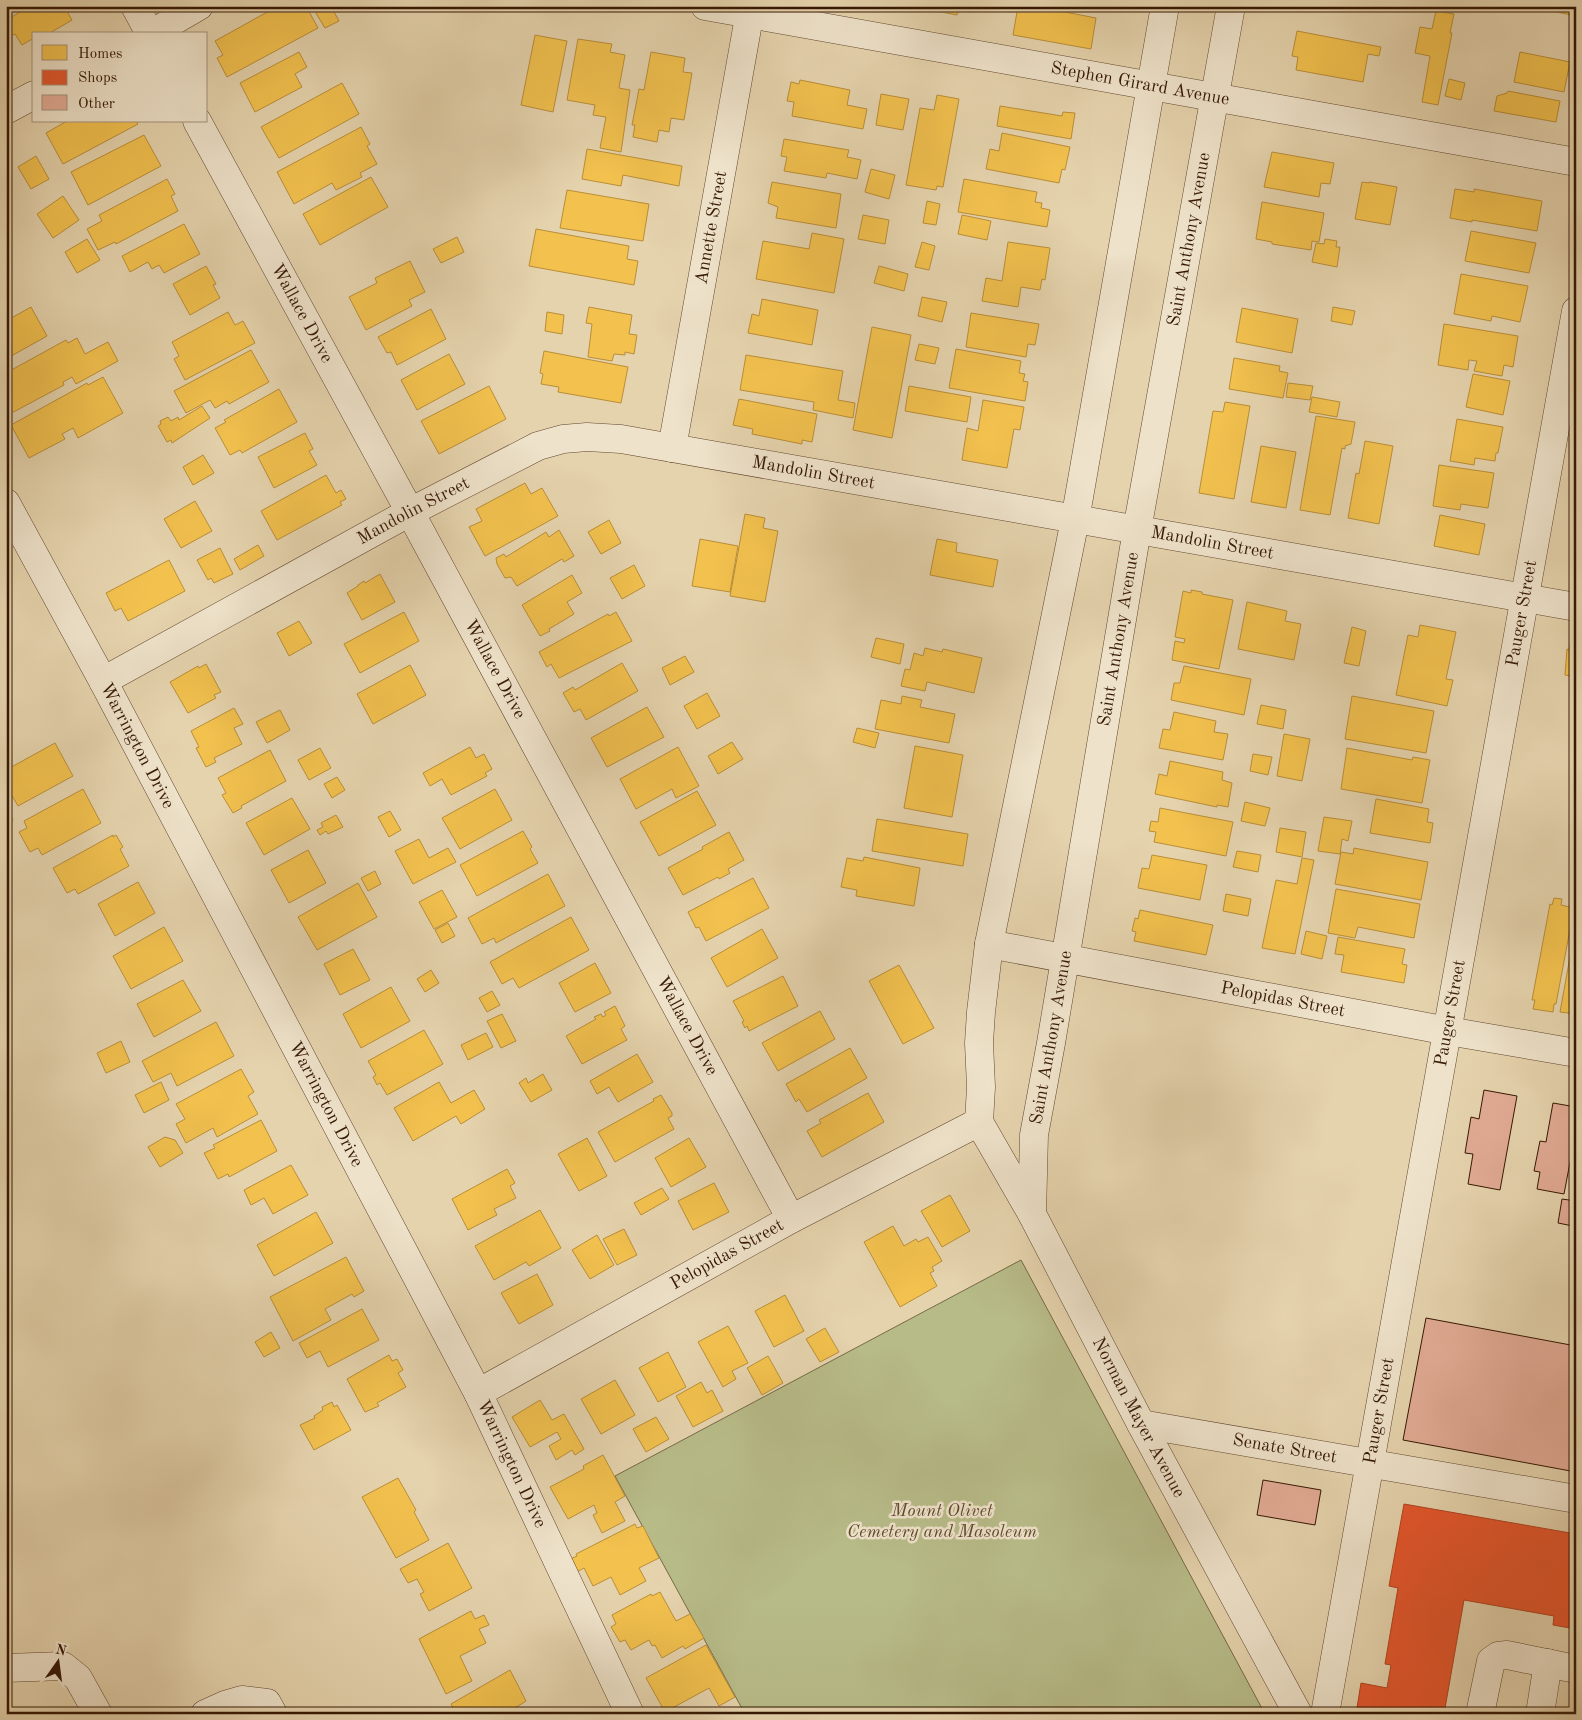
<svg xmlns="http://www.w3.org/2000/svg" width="1582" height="1720" font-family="'Old Standard TT',serif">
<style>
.green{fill:#b7bb88;stroke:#766a46}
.homes{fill:#f2c14e;stroke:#ba8e38}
.shops{fill:#e4572e;stroke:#b04421}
.building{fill:#e2ab95;stroke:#361804}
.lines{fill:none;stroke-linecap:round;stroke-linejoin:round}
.minor-casing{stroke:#62472e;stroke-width:29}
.minor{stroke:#eee2ca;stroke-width:28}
.labels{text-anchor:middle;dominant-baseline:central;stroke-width:5;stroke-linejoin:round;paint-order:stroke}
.street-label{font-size:18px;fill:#361804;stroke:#eee2ca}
.park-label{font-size:18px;font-style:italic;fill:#5d492c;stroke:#eee2ca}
</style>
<rect width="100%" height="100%" fill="#e5d3ad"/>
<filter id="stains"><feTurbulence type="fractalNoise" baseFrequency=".004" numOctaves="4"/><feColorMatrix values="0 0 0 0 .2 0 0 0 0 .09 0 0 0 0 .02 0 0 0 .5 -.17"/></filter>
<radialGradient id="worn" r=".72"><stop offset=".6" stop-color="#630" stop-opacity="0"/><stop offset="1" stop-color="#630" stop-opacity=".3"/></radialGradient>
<path class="green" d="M1021 1260 1265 1714H745L615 1476Z"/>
<path class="homes" d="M31 6H64L72 20 48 34H34V38L22 45 15 34 6 38V20Z
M278 6H289L291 11 300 6H306L318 28 227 77 217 58 223 55 215 41Z
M321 6H331L339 21 325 28 314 10Z
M926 6H959L957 15 926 9Z
M1018 6H1034L1096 18 1091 49 1013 35Z
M1528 6H1576V16Z
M1436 11 1454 14 1450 33H1452L1438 105 1422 102 1430 56 1415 53 1420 27 1432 29Z
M1297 31 1381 47 1379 56 1368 54 1363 82 1296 70 1298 57 1292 56Z
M535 35 567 41 553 112 521 105Z
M578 39 612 44 610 52 625 55 619 88 630 90 621 152 600 148 606 117 593 115 595 105 567 100Z
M299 52 307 67 295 74 302 87 255 112 240 83Z
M651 52 685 58 683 72 692 73 684 120 671 118 669 132 659 130 657 142 633 137 635 125H632L639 89 644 90Z
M1520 52 1570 62 1564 92 1514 82Z
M1449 79 1465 83 1461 100 1445 96Z
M800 80 850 90 847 105 867 109 863 129 792 116 794 102 787 101 791 82 799 84Z
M342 83 359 114 279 158 261 127Z
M1508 91 1560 101 1556 122 1494 111 1497 96 1507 93Z
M881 94 909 99 903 130 876 125Z
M937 95 959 99 943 187 937 186 936 190 906 185 920 108 934 110Z
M1000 106 1062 116 1063 112 1075 113 1071 139 997 126Z
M67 121H136L138 124 63 164 46 133Z
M361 127 370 144 367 146 377 164 360 173 362 177 336 190 332 183 294 204 277 172Z
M1002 133 1070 147 1065 170 1062 169 1059 183 986 169 990 149 999 151Z
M144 135 161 166 88 205 71 172Z
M784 139 849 150 847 157 861 160 857 179 827 173 826 178 784 171 787 157 781 156Z
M587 149 682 166 679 186 623 175 621 186 582 179Z
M1272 152 1334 163 1330 184 1321 183 1319 197 1264 187Z
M36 156 49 179 31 189 18 167Z
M871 169 895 175 889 199 865 192Z
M371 177 388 207 320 245 303 214Z
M167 179 175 194 171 196 178 211 116 244 115 242 98 250 87 229 102 221 99 215Z
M964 179 1037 192 1035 202 1042 203 1041 208 1050 210 1047 227 958 212Z
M772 182 841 194 836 228 776 218 778 207 768 203Z
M1362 182 1369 183V182L1397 187 1390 225 1355 219Z
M1455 189 1474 192V189L1542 201 1537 231 1472 220V222L1450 218Z
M567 190 649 204 643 241 560 228Z
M63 196 79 220 53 238 37 214Z
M927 201 940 204 936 225 923 223Z
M1262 202 1324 213 1319 242 1312 241 1311 250 1272 244V242L1256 239Z
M863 215 889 220 885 244 858 239Z
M962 215 991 221 987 240 958 234Z
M184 224 200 254 164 273 159 265 152 269 148 262 130 272 122 256Z
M536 229 629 246 627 259 638 261 634 285 529 266Z
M1471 231 1536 243 1529 273 1465 261Z
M812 233 844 239 834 293 756 279 763 241 809 249Z
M457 237 464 252 441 263 433 249Z
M87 239 100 260 77 273 65 252Z
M1325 239 1337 241 1336 247H1340L1337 267 1312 262 1316 243 1324 244Z
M922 242 935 246 929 270 915 267Z
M1008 242 1050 248 1045 280 1042 279 1040 290 1021 287 1018 307 982 301 986 278 1002 281Z
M410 261 425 292 409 300 412 306 366 330 349 297 377 283 375 278Z
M206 266 216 284 213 285 220 298 190 315 173 284Z
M879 266 908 274 904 291 874 283Z
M1461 274 1528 286 1520 322 1492 316 1491 321 1454 314Z
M922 297 947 302 942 322 918 316Z
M762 299 818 310 812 345 748 333 752 314 759 316Z
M31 307 47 336 6 359V321Z
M589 307 632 315 629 334 637 335 634 354 625 352V355L614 354 612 361 588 357 592 324 586 323Z
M1333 307 1355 311 1352 325 1331 321Z
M1242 308 1298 319 1292 353 1236 342Z
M431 309 446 339 397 365 391 352 387 353 378 337Z
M228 312 235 325 243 321 255 343 185 380 174 359 179 356 172 342Z
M547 312 564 315 562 334 545 331Z
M971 313 1039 324 1035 345 1028 344 1026 357 966 347Z
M1444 324 1518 336 1513 367 1504 365 1502 376 1474 371 1477 361 1469 360 1468 370 1438 365Z
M872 327 911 335 892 438 853 430Z
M77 338 85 354 108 342 118 361 76 384 72 377 63 382 64 385 6 416V373L66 340 68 343Z
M919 344 939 348 935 364 915 360Z
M956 349 1021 361 1019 373 1025 374 1023 381 1028 382 1025 401 949 388Z
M251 350 269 382 229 404 227 401 215 408 210 400 186 413 174 391Z
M544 351 628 367 621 403 558 392 559 387 541 384 543 374 540 373Z
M449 354 465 384 417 410 401 380Z
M746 355 843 371 838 400 855 403 853 418 813 410 814 402 740 390Z
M1234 358 1280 366 1279 371 1288 373 1283 398 1229 389Z
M1473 374 1510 381 1503 415 1466 407Z
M103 377 123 413 78 438 73 428 62 434 65 439 29 458 11 425 87 383 88 385Z
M1288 383 1313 386 1310 400 1286 397Z
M489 386 506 419 439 454 421 421Z
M909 386 971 397 967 422 905 411Z
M279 389 297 422 242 453 240 450 230 455 215 428 226 422 224 420Z
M1312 397 1340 402 1337 417 1309 412Z
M739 399 817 414 812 442 802 440V444L752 434 753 429 733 425Z
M983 400 1024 407 1020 430 1014 429 1007 468 962 460 967 428 978 431Z
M1225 402 1250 406 1234 499 1199 493 1213 411 1223 412Z
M202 406 210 418 172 443 171 440 167 442 158 426 161 424 160 421 168 417 171 421 178 417 179 420Z
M1316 416 1355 422 1351 444 1345 446V449L1342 448 1330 515 1300 510Z
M1457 419 1503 427 1498 453H1496L1495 461 1475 458 1474 465 1450 461Z
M305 433 313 449 309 451 317 465 274 488 258 457Z
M1365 441 1393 446 1379 524 1348 518 1356 473 1359 474Z
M1261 446 1296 452 1286 508 1251 502Z
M203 455 214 473 193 485 183 467Z
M1439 465 1494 473 1488 508 1461 504 1460 510 1433 506Z
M326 475 336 493 341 490 346 499 340 502 342 505 277 540 261 511Z
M525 483 531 494 542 488 558 516 485 556 469 527 482 521 476 509Z
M195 501 212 531 181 548 164 519Z
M745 514 765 518 763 528 778 531 765 602 730 596Z
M1440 515 1485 524 1479 555 1434 546Z
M609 520 621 543 601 554 588 532Z
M559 530 574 556 564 562 562 559 517 586 511 577 505 578 497 564 496 558 504 554 506 557 546 532 549 537Z
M700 539 738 546 730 592 692 586Z
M937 539 957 543 956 552 998 560 993 587 930 575Z
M1576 542V569L1571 568Z
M258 545 264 556 240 570 234 559Z
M220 548 233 574 214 583 211 578 208 580 197 560Z
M169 560 185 591 128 621 121 608 115 611 106 593Z
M634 565 645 586 622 599 610 578Z
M380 574 395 602 362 620 347 593 358 586V585L364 581 365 583Z
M572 575 582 593 567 602 574 614 549 629 550 631 540 636 522 605Z
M1191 590 1202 592V594L1233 600 1219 669 1172 660 1175 641 1184 643 1185 639 1175 637 1183 591 1191 593Z
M1247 602 1287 611 1285 621 1301 624 1294 660 1238 649Z
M404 612 419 641 360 673 344 644Z
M616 612 632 641 559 678 551 664 547 667 539 652 608 614 609 616Z
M299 621 312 643 289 656 277 633Z
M1420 625 1456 632 1446 679 1453 680 1447 706 1396 695 1408 635 1418 637Z
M1352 627 1366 631 1359 666 1344 663Z
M876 638 904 644 900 664 871 657Z
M1570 643 1576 644V677L1565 675 1567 649 1569 650Z
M925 648 942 652 943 649 982 658 974 693 927 682 925 691 901 686 905 669 910 670 914 653 923 656Z
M685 656 694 672 670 685 662 668Z
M622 663 638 691 586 720 580 709 574 712 563 693 573 687 575 690Z
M206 664 221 692 214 695 216 698 188 713 170 682 198 666 199 668Z
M410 665 426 695 373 724 357 694Z
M1184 666 1251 679 1244 715 1171 700 1174 683H1180Z
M707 693 720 716 697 729 684 706Z
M902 696 922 700 920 707 955 714 949 743 875 729 881 700 901 704Z
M1352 696 1434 711 1426 753 1345 739Z
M1261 705 1286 710 1283 729 1257 724Z
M647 707 664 737 607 767 591 738Z
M234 708 243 724 234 728 242 744 214 758 216 762 206 767 196 748 199 747 191 731Z
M280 710 290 730 267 743 256 722Z
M1174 712 1216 721 1214 732 1228 734 1223 760 1159 748 1163 729 1170 730Z
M857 728 879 733 875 748 853 742Z
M1284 734 1310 739 1302 781 1277 776Z
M732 742 743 759 718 774 708 756Z
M55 743 73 776 18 806 6 785V770Z
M915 746 963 755 952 817 904 808Z
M470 747 476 758 484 754 492 769 485 773 487 776 451 795 442 779 430 786 423 773Z
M678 747 699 786 676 798 672 789 636 809 620 779Z
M320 748 331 768 309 780 298 760Z
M1347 748 1412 760 1413 757 1430 760 1422 803 1341 789Z
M270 750 286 781 241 806 242 808 233 813 222 795 226 793 218 778Z
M1253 754 1272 757 1268 775 1250 771Z
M1170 761 1223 772 1222 780 1232 783 1228 807 1217 805V807L1155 794 1159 774 1167 776Z
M337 777 345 790 332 798 324 784Z
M83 789 101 823 42 855 38 848 30 852 19 832 27 828 24 821Z
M495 789 512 820 460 849 442 818Z
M697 791 716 825 659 856 640 822Z
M292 798 310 829 264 855 246 823Z
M1376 799 1429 809 1427 822 1433 823 1430 843 1370 833Z
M1245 802 1270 808 1265 826 1241 821Z
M6 806 13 820 6 824Z
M1160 808 1233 822 1226 856 1154 842 1156 832 1149 831 1151 821 1158 822Z
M390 811 401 830 389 837 378 817Z
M336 815 343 827 328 834 326 831 320 835 317 830 323 827 321 823Z
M1324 817 1352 821 1348 841 1342 839 1340 854 1318 851Z
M877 819 968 834 963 866 872 851Z
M1280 828 1306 832 1302 857 1276 852Z
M523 831 532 847 530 849 538 863 477 896 460 865Z
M729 832 744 860 728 869 730 873 719 879 718 877 683 895 668 868 703 849 702 847Z
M113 835V837L116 835 123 847 120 849 129 866 78 894 75 889 67 893 53 868Z
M419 839 429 858 448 848 456 862 413 884 395 851Z
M1354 848 1428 862 1421 900 1335 884 1341 852 1353 854Z
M308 850 326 883 289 903 271 870Z
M1237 851 1261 855 1258 872 1233 867Z
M1152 855 1207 865 1200 900 1138 888 1142 868 1149 869Z
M864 857 920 868 914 906 856 896 857 890 841 887 847 858 863 861Z
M1302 858 1314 860 1295 954 1262 948 1276 880 1297 884Z
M375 871 381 884 368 891 361 878Z
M548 874 565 906 496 943 494 938 482 944 468 918Z
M753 878 769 908 706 941 699 927 696 928 688 912Z
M138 882 155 913 115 936 98 904Z
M358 883 377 917 317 950 298 917Z
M1336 889 1420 904 1414 938 1358 927 1355 938 1328 933Z
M442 890 457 917 434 929 419 902Z
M1226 894 1251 899 1248 916 1223 911Z
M1554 898 1562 899 1561 905 1574 908 1556 1004H1554L1553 1012 1533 1009 1535 1000H1532L1550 904 1552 905Z
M1140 910 1213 925 1206 955 1134 941 1136 932 1132 931 1135 918 1138 919Z
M571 917 589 950 519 988 513 978 502 984 490 962Z
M448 923 455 936 442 943 435 930Z
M164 927 183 961 131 989 113 956Z
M762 929 778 958 727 987 711 958Z
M1306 931 1327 936 1322 959 1301 954Z
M1574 935H1576V1014L1560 1012Z
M1338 937 1405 949 1402 964 1407 965 1404 983 1341 972 1344 955 1335 954Z
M353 949 370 980 340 995 324 964Z
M595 963 611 993 575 1012 559 983Z
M899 965 934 1028 903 1044 869 981Z
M431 970 439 983 425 992 417 979Z
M783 976 798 1006 749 1031 747 1026 745 1028 742 1022 744 1021 733 1001Z
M183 980 201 1011 154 1037 137 1004Z
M391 987 410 1021 361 1048 343 1014Z
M492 991 500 1005 487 1012 479 998Z
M615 1006 625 1026 621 1029 627 1040 582 1064 566 1036 596 1019 594 1017 601 1014 603 1017 606 1015 604 1012Z
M820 1011 835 1039 778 1071 762 1043Z
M502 1014 516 1041 501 1048 487 1021Z
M216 1022 234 1056 177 1086 171 1073 153 1082 142 1061Z
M424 1030 443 1064 387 1095 380 1083 377 1085 373 1077 376 1075 368 1061Z
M486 1033 493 1047 468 1060 461 1045Z
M121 1041 130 1062 106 1073 97 1053Z
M850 1048 867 1078 807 1112 799 1099 796 1102 786 1084Z
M637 1054 653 1082 618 1102 609 1087 597 1094 590 1081Z
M241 1069 254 1092 248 1096 258 1114 217 1137 213 1128 186 1143 176 1124 185 1119 176 1104Z
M543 1074 552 1090 531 1102 519 1083 526 1078 528 1083Z
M161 1082 169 1100 144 1113 135 1095Z
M439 1082 451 1103 474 1090 485 1109 461 1124 456 1116 413 1141 394 1108Z
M868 1093 884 1122 822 1157 807 1131 821 1123 819 1120Z
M661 1095 672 1113V1116L668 1118 674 1129 615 1162 598 1132 654 1101 653 1099Z
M261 1120 277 1151 229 1177 228 1174 218 1179 204 1153 215 1148 213 1145Z
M165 1137 175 1140 183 1153 160 1167 148 1147Z
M587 1138 607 1176 579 1191 558 1154Z
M689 1138 706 1167 671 1187 655 1158Z
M291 1165 308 1195 273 1214 264 1198 251 1205 244 1190Z
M507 1169 515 1183 510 1186 516 1198 494 1209 497 1215 468 1230 452 1199Z
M714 1183 729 1212 693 1230 678 1201Z
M662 1188 669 1199 641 1215 634 1203Z
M950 1195 970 1231 942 1247 921 1211Z
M540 1210 561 1248 529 1266 526 1262 494 1280 475 1246Z
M316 1212 333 1243 274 1276 257 1245Z
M893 1226 904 1246 916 1239 918 1242 928 1237 942 1261 932 1267 934 1271 930 1273 937 1286 900 1307 864 1242Z
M624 1229 637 1255 617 1265 603 1239Z
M597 1235 614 1265 590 1279 572 1250Z
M346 1257 364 1291 354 1297 352 1294 325 1309 331 1320 293 1341 270 1297Z
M537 1274 553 1305 519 1324 501 1293Z
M785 1295 804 1331 774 1347 755 1311Z
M362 1309 379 1340 328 1367 320 1351 307 1358 299 1343Z
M728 1326 748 1363 732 1371 736 1379 723 1387 698 1342Z
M825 1328 839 1352 820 1362 806 1339Z
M271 1332 280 1348 264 1357 255 1342Z
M668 1352 686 1387 658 1402 639 1368Z
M389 1355 392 1361 397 1359 403 1370 398 1373 406 1387 377 1403 379 1406 365 1412 347 1379Z
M768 1356 783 1383 762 1395 747 1368Z
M615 1380 635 1415 601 1434 581 1399Z
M701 1382 707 1393 712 1390 723 1411 693 1427 676 1396Z
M540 1400 552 1420 564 1414 584 1449 575 1455 572 1450 556 1460 549 1446 561 1439 557 1432 530 1447 512 1417Z
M332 1402 334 1407 337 1405 351 1430 314 1450 300 1425 315 1418 314 1416 323 1410 322 1407Z
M656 1417 669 1439 646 1452 633 1429Z
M603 1455 625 1496 615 1502 625 1521 602 1533 593 1515 597 1513 594 1505 568 1519 550 1487 584 1469 583 1466Z
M398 1478 416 1510 414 1512 429 1540 396 1558 362 1497Z
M635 1524 637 1528 643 1526 659 1558 639 1568 646 1581 620 1595 611 1577 593 1586 584 1568 575 1573 568 1560 577 1556 576 1554Z
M448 1543 472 1588 429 1611 420 1594 424 1592 417 1579 408 1583 400 1569Z
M660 1592 676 1621 690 1614 704 1638 685 1649 683 1646 662 1658 655 1645 652 1646 649 1640 631 1650 625 1640 620 1642 611 1627 616 1624 612 1615 651 1594 652 1596Z
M471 1611 475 1619 484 1615 489 1625 479 1629 486 1643 460 1656 472 1681 446 1694 419 1639Z
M706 1645 735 1697 719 1706 709 1688 665 1712 646 1678Z
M510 1670 526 1701 515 1708 519 1714H456L451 1704Z"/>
<path class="shops" d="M1404 1504 1576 1534V1629L1553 1625 1554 1616 1464 1600 1444 1714H1356L1361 1683 1387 1688 1391 1665 1385 1664 1398 1588 1389 1586Z"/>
<path class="building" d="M1484 1090 1517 1096 1500 1190 1468 1184 1473 1154 1465 1153 1471 1117 1479 1119Z
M1553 1103 1576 1107V1157H1571L1564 1194 1537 1189 1540 1172 1534 1171 1540 1141 1546 1142Z
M1562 1199 1576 1201 1573 1226 1558 1223Z
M1426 1318 1576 1346V1472L1403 1440Z
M1263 1480 1321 1490 1315 1525 1257 1515Z"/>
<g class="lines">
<g class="minor-casing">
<g id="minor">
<path d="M135 6 150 34"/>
<path id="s1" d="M705 6 1576 162"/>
<path d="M151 34 199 6"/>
<path d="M6 110 34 95"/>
<path id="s2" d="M197 121 410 512 791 1219"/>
<path id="s3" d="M672 448 751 6"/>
<path id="s4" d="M6 503 103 681 478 1393 630 1714"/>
<path id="s5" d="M103 681 410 512 538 446 563 439 587 437 621 439 1576 607"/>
<path id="s6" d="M989 944 1448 1031 1576 1053"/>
<path d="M979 1122 981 1087 979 1043 981 1012 989 944 1075 520 1165 6"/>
<path id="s7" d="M979 1122 1032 1214 1141 1424 1298 1714"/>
<path id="s8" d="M1032 1214 1034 1135 1051 1043 1137 530 1231 6"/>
<path id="s9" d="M478 1393 791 1219 979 1122"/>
<path id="s10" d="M1141 1424 1576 1499"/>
<path d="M6 1668 63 1666 78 1678 98 1714"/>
<path d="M205 1714 225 1705 242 1700 267 1703 273 1714"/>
<path id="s11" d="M1325 1714 1576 311"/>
<path d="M1480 1714 1491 1661 1498 1656 1507 1655 1576 1669"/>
<path d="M1540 1714 1548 1663"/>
</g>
</g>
<use href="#minor" class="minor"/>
</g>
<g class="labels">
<g class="street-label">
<text stroke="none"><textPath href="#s1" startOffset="442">Stephen Girard Avenue</textPath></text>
<text stroke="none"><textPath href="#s3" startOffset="224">Annette Street</textPath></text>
<text stroke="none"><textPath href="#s8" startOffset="988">Saint Anthony Avenue</textPath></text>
<text stroke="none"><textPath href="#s2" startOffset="219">Wallace Drive</textPath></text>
<text stroke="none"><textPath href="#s5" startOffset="774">Mandolin Street</textPath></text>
<text stroke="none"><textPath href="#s5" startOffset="354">Mandolin Street</textPath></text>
<text stroke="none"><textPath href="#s5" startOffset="1179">Mandolin Street</textPath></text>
<text stroke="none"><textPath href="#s11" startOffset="1118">Pauger Street</textPath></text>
<text stroke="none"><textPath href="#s8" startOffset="582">Saint Anthony Avenue</textPath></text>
<text stroke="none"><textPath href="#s2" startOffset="624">Wallace Drive</textPath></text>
<text stroke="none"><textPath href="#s4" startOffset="276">Warrington Drive</textPath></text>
<text stroke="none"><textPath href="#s6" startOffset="299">Pelopidas Street</textPath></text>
<text stroke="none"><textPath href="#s11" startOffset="712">Pauger Street</textPath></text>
<text stroke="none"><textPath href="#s2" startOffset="1029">Wallace Drive</textPath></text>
<text stroke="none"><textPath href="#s8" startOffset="178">Saint Anthony Avenue</textPath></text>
<text stroke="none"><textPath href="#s4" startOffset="681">Warrington Drive</textPath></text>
<text stroke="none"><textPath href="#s9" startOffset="285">Pelopidas Street</textPath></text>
<text stroke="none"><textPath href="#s11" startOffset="308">Pauger Street</textPath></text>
<text stroke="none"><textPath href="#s7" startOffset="336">Norman Mayer Avenue</textPath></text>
<text stroke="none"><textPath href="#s10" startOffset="146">Senate Street</textPath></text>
<text stroke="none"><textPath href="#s4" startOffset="1086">Warrington Drive</textPath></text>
</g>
<g class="park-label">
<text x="942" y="1511">Mount Olivet<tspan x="942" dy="21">Cemetery and Masoleum</tspan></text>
</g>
</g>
<rect width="1582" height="1720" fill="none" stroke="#e5d3ad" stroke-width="25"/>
<rect x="8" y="8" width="1567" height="1705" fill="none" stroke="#361804" stroke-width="2.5"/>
<rect x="12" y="12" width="1557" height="1695" fill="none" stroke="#361804"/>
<rect x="32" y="32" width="175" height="90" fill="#eee2ca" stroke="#a4917b"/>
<rect x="42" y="45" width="25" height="15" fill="#f2c14e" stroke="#a4917b"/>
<text x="78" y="58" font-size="15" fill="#361804">Homes</text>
<rect x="42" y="70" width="25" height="15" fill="#e4572e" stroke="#a4917b"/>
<text x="78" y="82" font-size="15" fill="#361804">Shops</text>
<rect x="42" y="95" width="25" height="15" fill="#e2ab95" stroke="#a4917b"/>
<text x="78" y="108" font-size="15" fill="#361804">Other</text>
<g transform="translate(58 1662) rotate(14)" stroke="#eee2ca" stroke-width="4" paint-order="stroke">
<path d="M0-4L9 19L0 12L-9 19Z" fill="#361804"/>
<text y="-8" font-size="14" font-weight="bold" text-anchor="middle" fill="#361804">N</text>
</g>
<rect width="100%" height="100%" filter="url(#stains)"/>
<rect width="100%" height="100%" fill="url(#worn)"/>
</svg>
